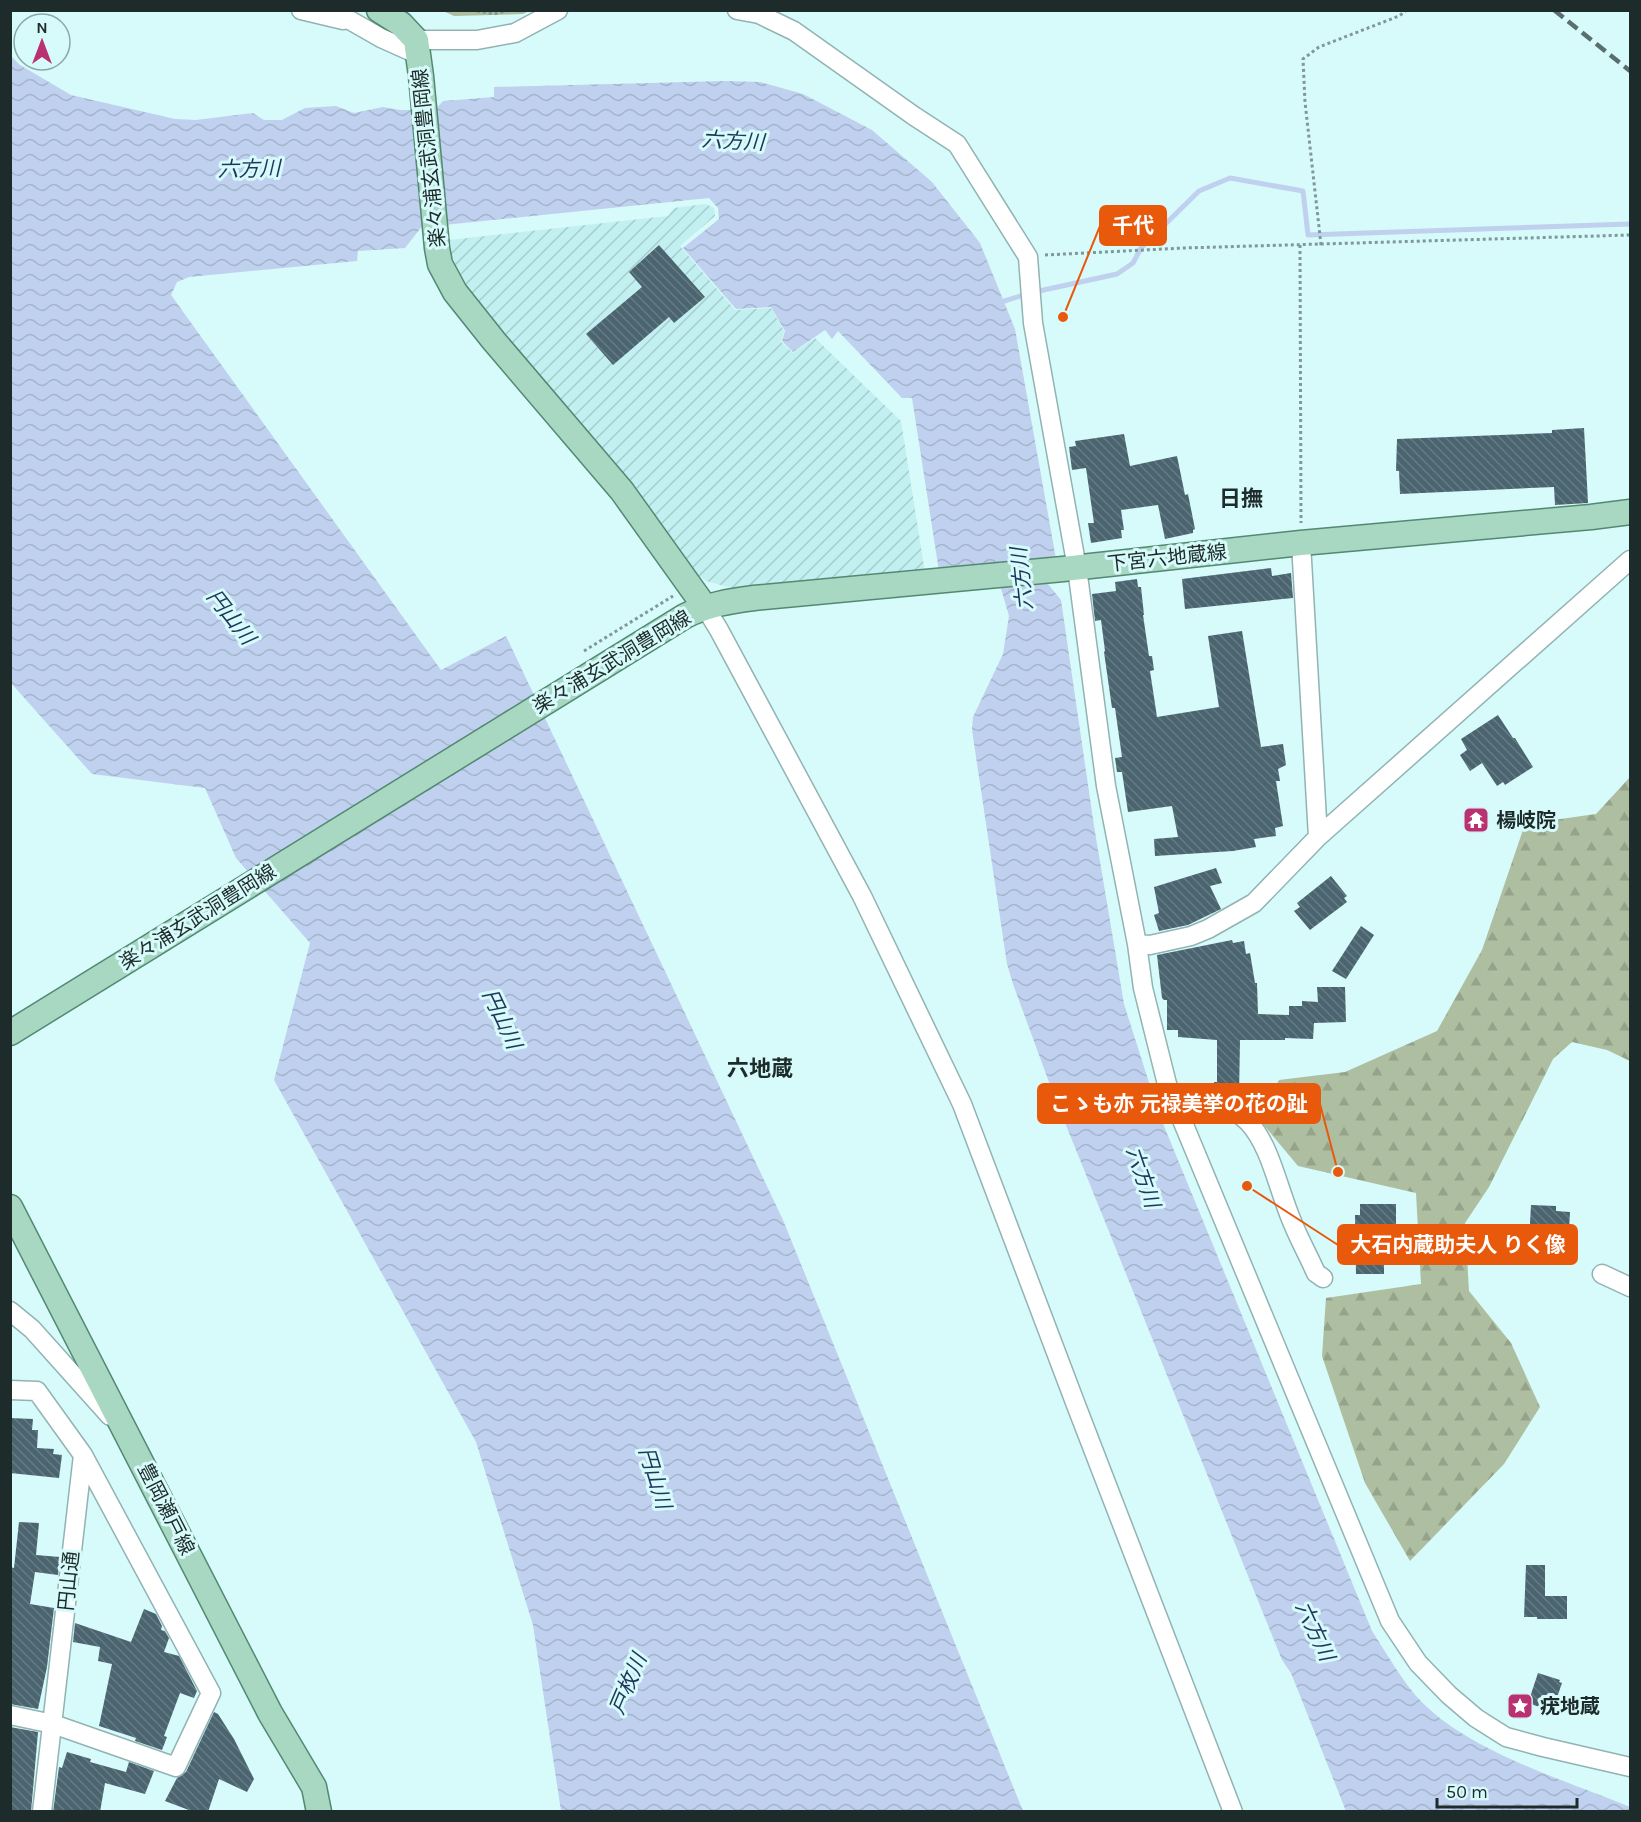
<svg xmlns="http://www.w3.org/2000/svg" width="1641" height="1822" font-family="Karla,'Noto Sans JP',sans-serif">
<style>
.industrial{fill:url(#industrial-furrows)}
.forest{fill:url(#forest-firs)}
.water{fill:url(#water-waves)}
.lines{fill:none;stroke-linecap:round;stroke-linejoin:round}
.stream{stroke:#bfd1ee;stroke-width:5}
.building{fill:url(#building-back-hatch)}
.minor-casing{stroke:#92b3b3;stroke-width:21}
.major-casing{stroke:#528972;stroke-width:27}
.path{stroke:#7f9898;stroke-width:3;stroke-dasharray:3 3;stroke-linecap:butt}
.minor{stroke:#fff;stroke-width:18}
.major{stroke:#a8d7c2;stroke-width:24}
.rail{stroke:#596e6d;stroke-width:4.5;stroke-dasharray:12 6;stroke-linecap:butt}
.labels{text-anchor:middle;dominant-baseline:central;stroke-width:6;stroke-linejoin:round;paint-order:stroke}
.street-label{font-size:20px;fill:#1d2b2a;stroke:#d7fafa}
.poi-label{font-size:20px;font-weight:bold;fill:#1d2b2a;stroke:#d7fafa;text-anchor:start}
.water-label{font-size:21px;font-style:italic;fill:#1f365c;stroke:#d7fafa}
.quarter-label{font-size:22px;font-weight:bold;fill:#1d2b2a;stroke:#d7fafa}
.leader{fill:none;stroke:#e8590c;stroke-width:2}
.callout-dot{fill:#e8590c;stroke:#d7fafa;stroke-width:2}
.callout{fill:#e8590c;stroke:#e8590c;stroke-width:2}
.callout-label{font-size:21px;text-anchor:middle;font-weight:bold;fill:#fff}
</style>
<defs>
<pattern id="industrial-furrows" width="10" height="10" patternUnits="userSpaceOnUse" patternTransform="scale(1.5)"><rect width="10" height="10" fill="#c2efef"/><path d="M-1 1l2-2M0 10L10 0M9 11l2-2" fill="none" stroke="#a6cdcd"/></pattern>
<pattern id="forest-firs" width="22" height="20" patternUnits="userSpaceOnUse" patternTransform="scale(1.5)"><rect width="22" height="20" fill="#aebea1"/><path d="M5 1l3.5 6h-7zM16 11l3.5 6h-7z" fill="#95a38b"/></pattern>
<pattern id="water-waves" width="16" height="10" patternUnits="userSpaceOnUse" patternTransform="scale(1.5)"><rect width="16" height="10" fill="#bfd1ee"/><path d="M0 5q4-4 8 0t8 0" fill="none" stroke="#a4b4cc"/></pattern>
<pattern id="building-back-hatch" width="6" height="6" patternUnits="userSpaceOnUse" patternTransform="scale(1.5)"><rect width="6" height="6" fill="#4a6470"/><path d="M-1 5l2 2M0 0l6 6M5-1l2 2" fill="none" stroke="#667b84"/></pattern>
</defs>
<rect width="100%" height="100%" fill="#d7fafa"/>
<path class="industrial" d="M706 204 714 208 715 216 680 246 735 310 771 308 784 331 781 342 793 353 815 338 901 421 925 573 743 591 706 581 693 571 468 295 449 249V240L668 216 674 208Z"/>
<path class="forest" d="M443 11H529L523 14 454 16Z
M1630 777V1061L1607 1050 1572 1042 1553 1059 1489 1187 1465 1223 1469 1291 1511 1343 1540 1407 1504 1464 1410 1561 1365 1483 1322 1356 1326 1298 1421 1284 1416 1193 1298 1166 1258 1118 1279 1080 1345 1072 1437 1031 1482 950 1525 824 1596 814Z"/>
<path class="water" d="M10 55 20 65 71 95 175 119 196 120 253 113 264 120H282L305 108 336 106 354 113 383 107 400 110H435L443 101 494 97V87L725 81 760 82 803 94 872 130 932 182 980 243 1015 329 1056 559 1043 578 1061 600 1094 826 1124 1004 1159 1114 1372 1631C1385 1651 1403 1682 1419 1699 1467 1751 1565 1780 1630 1807V1811H1346L1291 1673 1282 1660 1053 1093 1013 984 1007 964 972 730 973 717 1003 654 1009 616 1000 585 939 571 912 398H902L838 331 832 339 825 330 793 352 782 341 785 331 771 307 736 309 683 248 719 219 718 208 709 198 444 225H423L405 248 358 251 357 261 189 277 177 282 171 295 441 670 506 636 783 1220 1023 1811H561L533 1625 476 1442 274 1080 310 943 236 858 205 788 92 774 11 683Z"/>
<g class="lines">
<path class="stream" d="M998 303 1030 293 1117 274 1133 263 1141 248 1199 191 1230 178 1303 191 1308 235 1630 224"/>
</g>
<path class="building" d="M659 245 705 297 674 323 669 317 613 365 586 334 642 287 629 272Z
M1584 428 1588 503 1555 505 1554 487 1400 494 1399 471H1396L1397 439 1552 433V430Z
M1124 434 1130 466 1177 456 1185 495 1188 494 1195 529 1193 530V533L1165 539 1158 505 1121 510 1124 530H1121L1122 538 1091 543 1088 523H1094L1086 468 1072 470 1069 447 1076 446 1075 441Z
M1271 568 1272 576 1291 573 1293 598 1185 609 1182 579Z
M1137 579 1138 587H1141L1144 615H1143L1149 656H1152L1154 670 1150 671 1157 717 1219 707 1208 636 1242 631 1261 747 1283 744 1286 765 1278 769 1280 781H1276L1283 826 1275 828 1276 836 1254 839 1256 847 1233 851 1155 856 1154 839 1178 837 1172 806 1128 812 1122 772H1117L1115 758 1122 757 1115 708H1112L1104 652 1105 651 1101 620 1095 621 1092 594 1116 591 1115 582Z
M1498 715 1513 738H1515L1533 767 1505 785 1503 782 1497 786 1482 763 1470 771 1460 755 1467 750 1461 739Z
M1216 868 1222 883 1210 886 1221 909 1188 925 1159 931 1154 915 1159 913 1154 887Z
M1331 876 1347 896 1344 898 1347 902 1310 930 1294 911 1300 907 1297 903Z
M1361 926 1374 935 1346 979 1332 971Z
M1232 940 1233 943 1244 941 1246 954 1250 953 1255 983H1257L1258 1014 1289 1015V1006H1302V1001L1318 1002 1317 987H1345L1346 1022 1314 1023 1313 1039 1285 1038V1040H1240L1239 1097 1213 1096 1214 1082H1217V1040L1178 1037V1030H1167V1000H1164L1162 998 1157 955Z
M1360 1204H1396V1230H1402V1249H1384V1274H1356L1355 1215H1360Z
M1531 1205 1556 1206V1211L1570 1212 1567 1264 1513 1262 1515 1240 1529 1241Z
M10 1418 33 1419 32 1430H38L37 1448 54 1449 53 1454 62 1455 59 1478 10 1473Z
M19 1522 39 1523 36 1555 60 1557 58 1575 35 1572 30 1604 54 1608 47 1667 38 1709 10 1704V1567L14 1568Z
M1526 1565H1545V1596H1567V1619H1537V1617H1524Z
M144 1609 156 1614 162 1626 161 1630 165 1631 169 1638 164 1652 179 1656 197 1691 194 1698 180 1693 164 1736 167 1737 162 1750 135 1741 136 1738 99 1726 112 1664 98 1661 100 1647 73 1642 75 1623 131 1642Z
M1538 1673 1560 1680 1559 1682 1562 1683 1553 1709 1549 1708 1548 1710 1528 1703Z
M214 1712 218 1714 234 1739 254 1779 247 1792 219 1779 208 1812H194L165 1801 177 1778 186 1772Z
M10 1727 38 1732 31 1812H10Z
M67 1752 91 1759 90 1762 126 1772 129 1762 154 1771 145 1794 105 1783 100 1812H53L59 1767 62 1768Z"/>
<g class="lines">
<g class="minor-casing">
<path id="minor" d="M301 10 343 20
M332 10 381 38 419 55
M737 10 759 14 794 31 914 116 957 144 1028 257 1033 323 1077 568 1106 786 1137 944 1143 988 1167 1084 1390 1621 1418 1663 1449 1695 1476 1718 1506 1737 1543 1747 1630 1767
M416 40H477L515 33 558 10
M1301 543 1318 837
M705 607 719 630 862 896 962 1104 1076 1405 1233 1812
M1137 944 1150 945 1191 936 1208 929 1254 903 1318 837 1630 560
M1180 1114C1261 1081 1269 1166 1291 1219 1298 1237 1308 1255 1316 1273L1323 1278
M1602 1274 1630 1287
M10 1311 32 1329 110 1416
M10 1390 37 1391 83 1455 42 1812
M10 1715 53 1724 176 1767 211 1693 83 1455"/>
</g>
<g class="major-casing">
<path id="major" d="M379 10 401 24 416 40 421 76 437 248 440 264 455 292 494 341 622 491 705 607
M10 1033 685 616C707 605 729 601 754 598L1063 569 1301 543 1591 517 1630 512
M10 1207 270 1713 314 1787 319 1812"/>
</g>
<path class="path" d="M471 10 494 14 510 10
M1300 245 1301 523
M1321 245 1305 102 1303 59 1319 47 1399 16 1407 10
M1045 255 1184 248 1630 235
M584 651 673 596"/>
<use href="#minor" class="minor"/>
<use href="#major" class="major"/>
<path class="rail" d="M1554 10 1630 71"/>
</g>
<defs>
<g id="temple-square" transform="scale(1.35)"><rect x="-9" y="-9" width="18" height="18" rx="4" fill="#b93171" stroke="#d7fafa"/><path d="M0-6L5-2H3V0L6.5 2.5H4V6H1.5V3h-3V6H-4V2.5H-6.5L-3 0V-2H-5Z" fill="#fff"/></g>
<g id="sight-square" transform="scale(1.35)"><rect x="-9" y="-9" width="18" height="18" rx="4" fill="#b93171" stroke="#d7fafa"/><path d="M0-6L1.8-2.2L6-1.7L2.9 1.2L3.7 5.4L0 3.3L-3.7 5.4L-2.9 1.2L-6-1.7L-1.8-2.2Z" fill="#fff"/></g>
</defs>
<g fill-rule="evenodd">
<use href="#temple-square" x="1476" y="820"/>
<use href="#sight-square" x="1520" y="1706"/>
</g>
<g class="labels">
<g class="street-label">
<text transform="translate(429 158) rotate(-96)">楽々浦玄武洞豊岡線</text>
<text transform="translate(1167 558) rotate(-6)">下宮六地蔵線</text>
<text transform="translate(612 662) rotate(-31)">楽々浦玄武洞豊岡線</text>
<text transform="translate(198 917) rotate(-32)">楽々浦玄武洞豊岡線</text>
<text transform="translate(166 1509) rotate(63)">豊岡瀬戸線</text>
<text transform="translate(69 1581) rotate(-84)">円山通</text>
</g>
<g class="poi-label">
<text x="1496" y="820">楊岐院</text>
<text x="1540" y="1706">疣地蔵</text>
</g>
<g class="water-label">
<text transform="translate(733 141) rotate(3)">六方川</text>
<text transform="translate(249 169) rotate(-1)">六方川</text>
<text transform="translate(1022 579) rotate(-96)">六方川</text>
<text transform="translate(231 617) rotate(52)">円山川</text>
<text transform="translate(502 1019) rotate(65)">円山川</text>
<text transform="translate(1143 1177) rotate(71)">六方川</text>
<text transform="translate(655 1478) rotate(73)">円山川</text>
<text transform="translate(1315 1631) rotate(65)">六方川</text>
<text transform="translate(628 1684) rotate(-67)">戸枚川</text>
</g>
<g class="quarter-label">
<text x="1241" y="499">日撫</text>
<text x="760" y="1069">六地蔵</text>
</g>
</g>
<path class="leader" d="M1063 317L1100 226M1338 1172L1320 1104M1247 1186L1338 1245"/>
<g class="callout-dot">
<circle cx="1063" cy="317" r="6"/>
<circle cx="1338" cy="1172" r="6"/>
<circle cx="1247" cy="1186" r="6"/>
</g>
<g class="callout">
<rect x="1100" y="206" width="66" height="39" rx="6"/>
<rect x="1038" y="1084" width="282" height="39" rx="6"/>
<rect x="1338" y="1225" width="239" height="39" rx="6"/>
</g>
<g class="callout-label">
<text x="1133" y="233">千代</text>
<text x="1179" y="1111">こゝも亦 元禄美挙の花の趾</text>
<text x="1458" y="1252">大石内蔵助夫人 りく像</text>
</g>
<rect width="1641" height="1822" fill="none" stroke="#1d2b2a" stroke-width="24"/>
<g transform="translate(42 42)"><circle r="28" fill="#d7fafa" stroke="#8da7a7" stroke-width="1.5"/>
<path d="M0-4.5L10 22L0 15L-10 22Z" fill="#b93171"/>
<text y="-9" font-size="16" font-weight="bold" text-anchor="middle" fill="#1d2b2a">N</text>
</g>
<path d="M1437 1798v9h140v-9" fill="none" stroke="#1d2b2a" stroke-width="3"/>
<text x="1446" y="1798" font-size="18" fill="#1d2b2a" stroke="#d7fafa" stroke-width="4.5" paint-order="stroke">50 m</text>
</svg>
